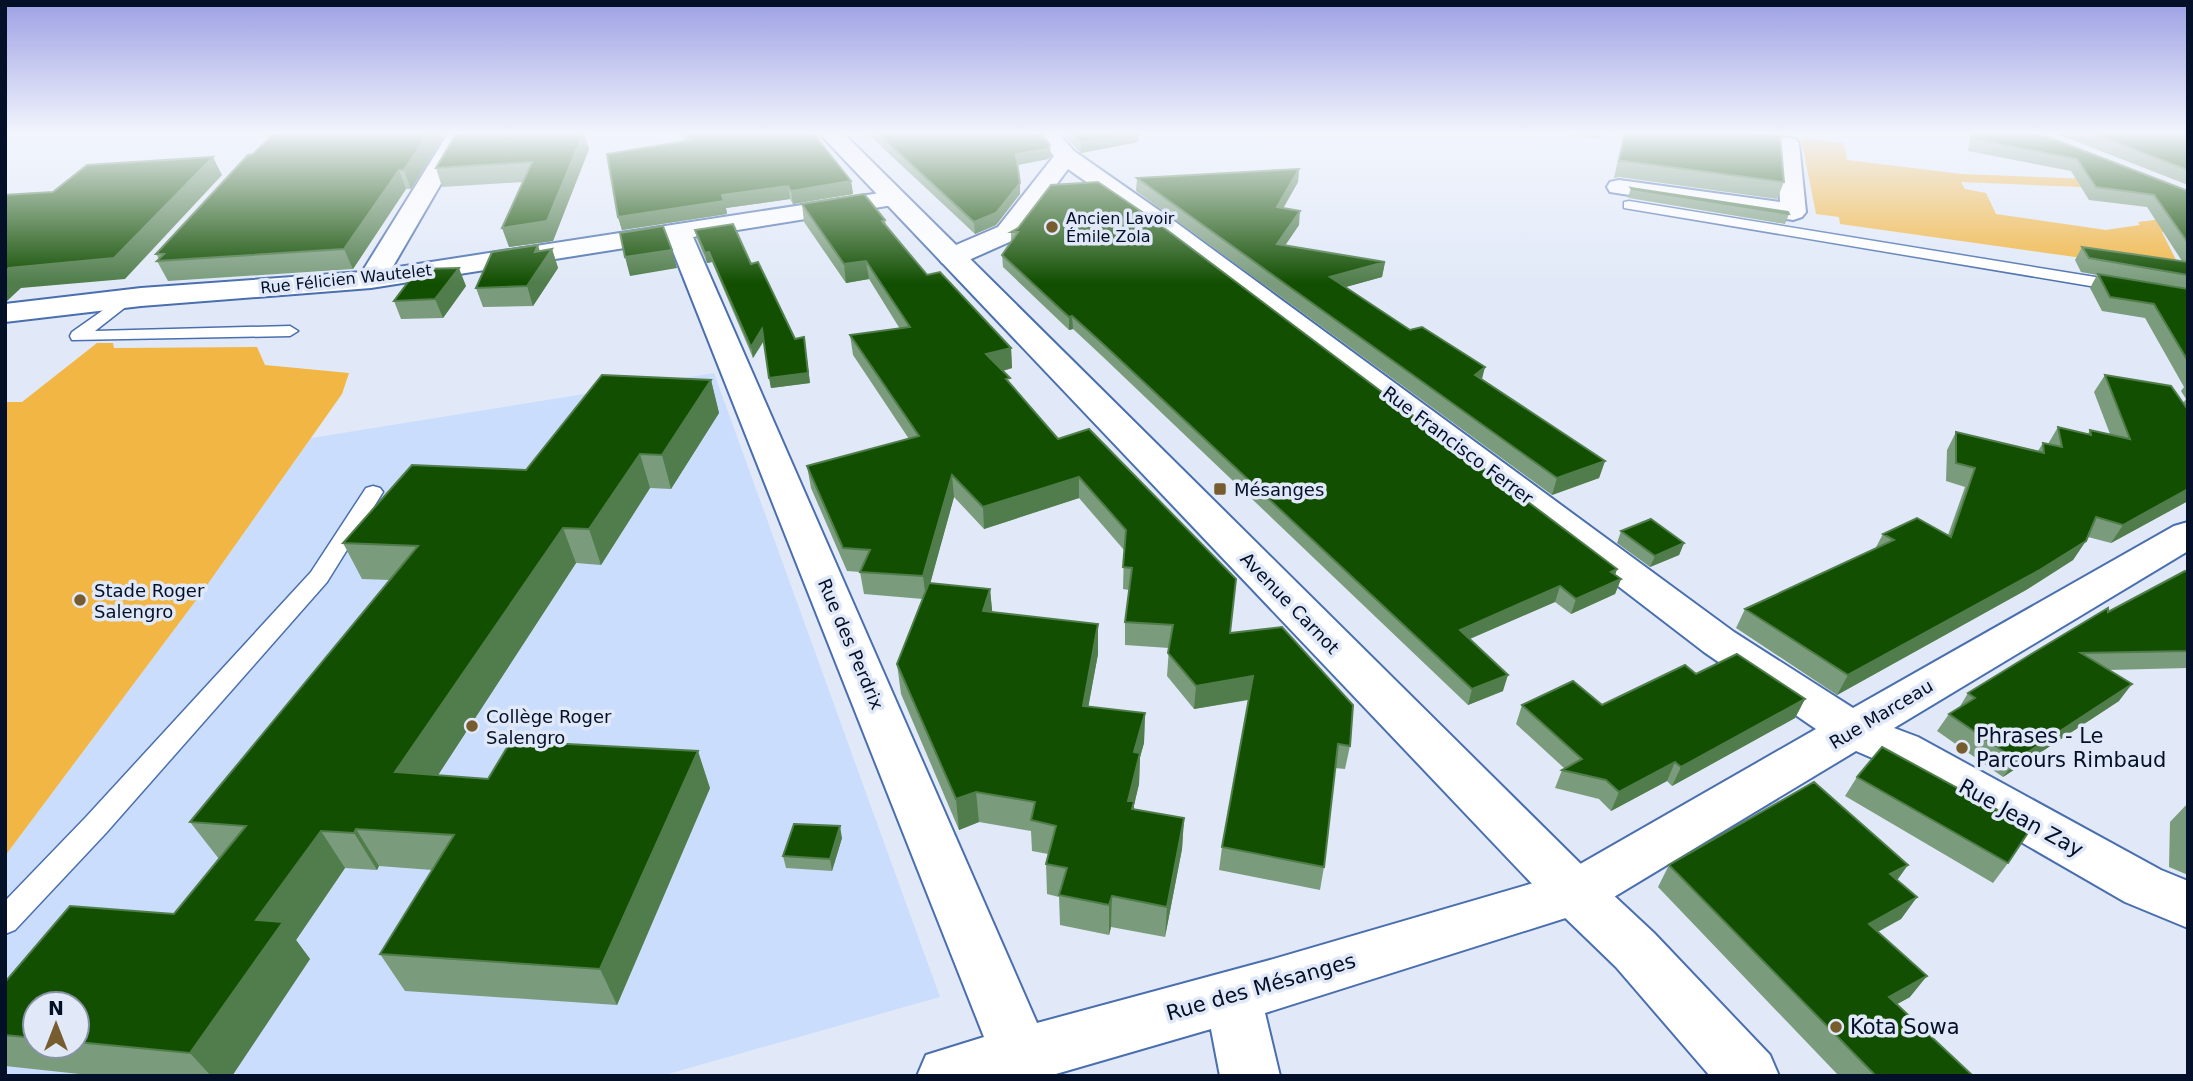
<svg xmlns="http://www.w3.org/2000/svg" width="2193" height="1081" font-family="'DejaVu Sans',sans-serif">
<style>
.built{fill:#cbddfc;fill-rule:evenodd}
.green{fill:#f1b644}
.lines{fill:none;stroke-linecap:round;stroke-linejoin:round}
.lane-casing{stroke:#4a6fae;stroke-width:3}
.street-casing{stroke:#4a6fae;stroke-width:4}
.secondary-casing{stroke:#4a6fae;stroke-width:4}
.lane{fill:#fff;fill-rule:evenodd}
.street{fill:#fff;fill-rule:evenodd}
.secondary{fill:#fff;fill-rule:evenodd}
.wall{fill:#7a9c7c;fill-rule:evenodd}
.shaded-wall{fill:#507d4b}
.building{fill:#124f01;stroke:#507d4b;stroke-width:2}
.poi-dot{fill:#765c2e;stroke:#e1e9f8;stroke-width:2.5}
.labels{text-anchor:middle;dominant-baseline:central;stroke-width:7;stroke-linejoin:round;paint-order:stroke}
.far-poi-label{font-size:16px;fill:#031028;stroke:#e1e9f8;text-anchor:start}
.far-street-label{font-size:16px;fill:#031028;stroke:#e1e9f8}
.street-label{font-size:18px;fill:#031028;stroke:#e1e9f8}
.poi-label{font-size:18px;fill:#031028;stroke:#e1e9f8;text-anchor:start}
.near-poi-label{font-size:21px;fill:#031028;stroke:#e1e9f8;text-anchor:start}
.near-street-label{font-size:21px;fill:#031028;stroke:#e1e9f8}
</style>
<rect width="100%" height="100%" fill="#e1e9f8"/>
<path class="built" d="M714 373 940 997 661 1076H5V856L200 595 311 438ZM35 1004H77V1046H35Z"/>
<path class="green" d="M1801 138 1844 143 1847 160 1962 174 2113 180 2150 195 2081 187 1961 182 1965 189 1986 193 1996 214 2106 230 2140 225 2138 222 2188 216V225L2162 232 2182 272 1840 224 1839 217 1816 214Z
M97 343H113L114 348 257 347 265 365 349 373 342 394 200 595 5 856V402H22Z"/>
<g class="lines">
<g class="lane-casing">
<path id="lane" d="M1629 201 2120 281 2128 286 2120 291 1624 208V202Z
M126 294 134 299 132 302 95 331 290 326 298 331 290 336 72 340 70 336 72 332Z
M373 486 380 488 383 492 327 582 106 833 15 930 5 934V901L86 817 311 572 366 488Z"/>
</g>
<g class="street-casing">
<path id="street" d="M449 132H471L392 268 893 191 902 193 905 198 902 203 893 205 693 237 1037 1023 1270 960 1561 875 1816 729 1704 652 1152 228 1068 169 1016 239 962 263 952 265 942 263 938 257 942 251 998 227 1054 156 1034 132H1057L1074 151 1170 218 1734 632 1853 708 2174 526 2188 522V551L1894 728 1918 737 2161 870 2188 881V928L2125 902 1884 763 1856 751 1594 909 1265 1013 1280 1076H1220L1211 1029 1049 1076H917L926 1055 984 1037 669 241 371 288 141 306 5 322V304L141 288 362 272Z
M1686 132H1747L1796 139 1799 144 1806 212 1802 217 1793 220 1610 192 1607 187 1610 182 1619 180 1780 202 1777 149 1697 139 1689 137Z"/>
</g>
<g class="secondary-casing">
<path id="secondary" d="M818 132H842L1594 877 1654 933 1770 1055 1779 1076H1710L1616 967 1556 909Z"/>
</g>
<use href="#lane" class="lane"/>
<use href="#street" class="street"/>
<use href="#secondary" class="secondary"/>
</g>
<path class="wall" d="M275 132H447L411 189H406L353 269 168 281 157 261 159 259 156 254Z
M679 132H812L851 181 853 194 793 204 790 199 726 208 727 214 622 230 618 217 686 141Z
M866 132H1039L1051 156 1048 159 1018 165 1020 194 996 225 975 234Z
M1061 132H1139L1138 142 1081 153Z
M1554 132H1602L1600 139Z
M1624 132H1754L1784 182 1777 199 1619 177 1614 178Z
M1971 132H2035L2188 191V501L2111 543 2088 537 2073 560 2026 590 1837 695 1736 628 1745 609 1875 549 1883 534 1948 535 1965 487 1946 481 1947 450 1956 432 2038 451 2043 443 2048 444 2058 427 2088 434 2090 430 2110 434 2094 392 2105 375 2183 403 2186 399 2181 391 2184 387 2145 318 2102 311 2090 288 2097 275 2081 272 2075 260 2082 247 2182 261 2147 207 2089 200 2071 171 1968 151Z
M2052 132H2188V185Z
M589 149 553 241 509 247 523 182 442 187 436 168Z
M1299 169 1298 182 1283 208 1299 225 1285 245 1385 262 1382 277 1345 287 1605 461 1599 478 1552 495 1136 191 1137 178Z
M1631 188 1789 214 1785 224 1629 198 1628 197Z
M802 204 885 220 886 225 927 275 1011 348 1012 368 1003 371 1010 384 1230 633 1350 746 1345 769 1335 768 1324 867 1320 890 1219 870 1222 847 1249 700 1194 709 1167 676 1169 648 1125 645V622L1129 590 1123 589 1124 550 1079 498 984 529 954 497 930 583 990 589 992 612 1098 624V654L1088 707 1145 713 1144 743 1140 757 1139 784 1134 805V810L1184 818 1182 849 1165 937 1111 927 1109 935 1060 925 1059 897 1047 894 1046 864 1048 854 1032 851 1031 831 979 822 959 830 901 694 897 664 923 599 864 594 860 572 847 571 811 488 807 466 909 439 853 355 850 335 900 329 869 279 846 283 804 222Z
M1018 228 1617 569 1615 575 1621 579 1615 594 1571 614 1555 602 1469 639 1503 691 1468 705 1102 356 1073 329 1069 330 1003 267 1002 255 1011 242V232Z
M695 230 751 264 795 339 804 337 810 383 771 388 764 341 753 358 712 262 707 263 697 239Z
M552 249 558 268 533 306 483 307 476 288 540 251Z
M466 286 443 318 401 319 394 301Z
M711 380 719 413 671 489 650 488 601 565 576 563 438 775 488 779 710 788 617 1005 405 991 380 954 432 870 379 866 377 870 345 868 296 940 310 959 232 1076H98L5 1066V982L174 914 219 859 190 822 390 580 362 579 343 543 526 470ZM35 1004H77V1046H35Z
M1621 531 1684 543 1679 555 1650 567 1617 543Z
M2188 573V668L2109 670 2119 701 2003 777 1937 731 1949 714 1959 708 1968 693 2108 612Z
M1696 674 1805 699 1795 718 1672 786 1667 781 1611 811 1599 799 1555 788 1562 770 1564 768 1516 724 1522 705H1602Z
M1857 777 2008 863 1993 883 1845 796Z
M2188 803V875L2169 867 2170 822Z
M842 838 832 871 786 868 783 856Z
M1669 865 1897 880 1917 897 1901 919 1878 932 1910 997 1897 1004 1973 1076H1839L1658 887Z"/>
<path class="shaded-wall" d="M429 132H447L411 189 404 170Z
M584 132 589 149 553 241 509 247 502 228Z
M1139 132 1138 142 1081 153V142Z
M1050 145 1051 156 1048 159 1017 165 1016 154Z
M213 157 222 175 125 279 21 288 7 301H5V271L9 268Z
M1299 169 1298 182 1276 221 1277 207Z
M399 170 406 189 353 269 344 249Z
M851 181 853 194 793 204 791 191Z
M1020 183V194L996 225 975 234 974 222Z
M788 186 790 199 726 208 727 214 622 230 618 217 722 195Z
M1300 211 1299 225 1276 259 1277 244Z
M538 245 543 262 552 249 558 268 533 306 527 286 535 252Z
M672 250 677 268 630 276 625 257Z
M709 252 712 262 707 263 705 253Z
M866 261 869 279 846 283 844 264Z
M1385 262 1382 277 1328 292 1330 277Z
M459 268 466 286 443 318 435 299Z
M1072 316 1073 329 1069 330V317Z
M762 329 764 340 753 358 751 347Z
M804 337 810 383 771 388 769 378Z
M1011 348 1012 368 988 375 986 354Z
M1485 367 1481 383 1475 375Z
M711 380 719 413 671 489 662 455Z
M640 454 650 488 601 565 589 529Z
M1605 461 1599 478 1552 495 1557 478Z
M952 475 954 497 926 599 923 576Z
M1079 477V498L984 529 983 507Z
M2188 489V501L2111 543 2123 525Z
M563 528 576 563 416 809 395 772Z
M2086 541 2073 560 2026 590 1837 695 1848 675Z
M1684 543 1679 555 1650 567 1655 556Z
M1617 569 1612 583 1621 579 1615 594 1571 614 1576 599 1611 572Z
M1560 586 1555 602 1456 645 1460 630Z
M990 589 993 619 983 611Z
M1098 624V654L1083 736V706Z
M1508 675 1503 691 1468 705 1472 689Z
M1253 676 1251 699 1194 709 1196 686Z
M2132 684 2119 701 2003 777 2016 760Z
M1805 699 1795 718 1672 786 1681 767Z
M1145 713 1144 743 1140 757 1139 784 1134 805 1133 832 1128 801 1134 752Z
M698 751 710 788 617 1005 600 969Z
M1675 762 1667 781 1611 811 1619 792Z
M976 792 979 822 959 830 956 799Z
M1184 818 1182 849 1165 937 1167 907Z
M840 826 842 838 832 871 830 859Z
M356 829 379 866 377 870 354 833Z
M321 831 345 868 296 940 310 959 232 1076H211L190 1053 256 920Z
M1908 865 1893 886 1890 874Z
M1112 896 1111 927 1109 935V905Z
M1917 897 1901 919 1853 945 1869 924Z
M1927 976 1910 997 1872 1018 1889 997Z"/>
<path class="building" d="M275 132H429L404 170H399L344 249 157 261 164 254H156L248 155 253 154Z
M457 132H584L547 221 502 228 532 162 436 168Z
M685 132H812L851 181 791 191 788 186 722 195 724 201 618 217 607 154 691 140Z
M876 132H1039L1050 145 1048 149 1016 154 1020 183 996 213 974 222Z
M1071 132H1138L1081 142Z
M1625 132H1754L1780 135 1784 182 1624 161H1619Z
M1975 132H2035L2188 191V243L2154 195 2096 187 2077 159 1974 139Z
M2089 132H2188V170Z
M213 157 114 258 9 268 5 271V195L53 192 87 165Z
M1299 169 1277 207 1300 211 1277 244 1385 262 1330 277 1410 330 1422 327 1485 367 1475 375 1605 461 1557 478 1137 178Z
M1098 182 1151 218 1617 569 1611 572 1621 579 1576 599 1560 586 1460 630 1508 675 1472 689 1102 343 1072 316 1069 317 1002 255 1018 232H1011L1018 228 1051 185Z
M1631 188 1788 212 1789 214 1632 189Z
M864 194 885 220 882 221 927 275 940 272 1011 348 986 354 1010 378 1006 379 1058 439 1089 429 1236 579 1230 633 1282 627 1353 705 1350 746 1338 744 1324 867 1222 847 1253 676 1196 686 1168 653 1173 625 1125 622 1132 568 1123 567 1126 530 1079 477 983 507 952 475 923 576 860 572 870 550 843 548 807 466 919 436 850 335 910 327 866 261 844 264 802 204Z
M733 224 751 264 758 262 795 339 804 337 808 373 769 378 762 329 751 347 709 252 705 253 695 230Z
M663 226 672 250 625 257 620 233Z
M538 245 535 252 552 249 527 286 476 288 492 252Z
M2082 247 2188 262V275L2089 258Z
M459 268 435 299 394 301 418 269Z
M2098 274 2188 289V361L2154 304 2110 297Z
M602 375 711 380 662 455 640 454 589 529 563 528 395 772 488 779 511 741 698 751 600 969 380 954 454 835 356 829 354 833 321 831 256 920 283 922 190 1053 77 1042V1004H35V1038L5 1035V982L70 906 174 914 246 826 190 822 418 546 343 543 412 465 526 470Z
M2105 375 2171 386 2188 410V489L2123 525 2096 517 2086 541 2038 571 1848 675 1745 609 1894 540 1883 534 1917 518 1951 537 1975 468 1956 463V432L2044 453 2043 443 2062 447 2058 427 2091 435 2090 430 2130 439Z
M1651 519 1684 543 1655 556 1621 531Z
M2185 571 2188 573V651L2081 653 2132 684 2016 760 1949 714 1975 698 1968 693 2033 653 2108 608V612Z
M929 583 990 589 983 611 1098 624 1083 706 1145 713 1134 752 1140 753 1128 801H1134L1132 809 1184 818 1167 907 1112 896 1109 905 1059 895 1067 868 1046 864 1056 826 1031 820 1035 802 976 792 956 799 897 664Z
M1737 654 1805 699 1681 767 1675 762 1619 792 1606 780 1562 770 1582 759 1522 705 1573 681 1602 705 1685 665 1696 674Z
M1882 747 2031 828 2008 863 1857 777Z
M1814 782 1908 865 1890 874 1917 897 1869 924 1927 976 1889 997 1973 1076H1876L1669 865Z
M794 824 840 826 830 859 783 856Z"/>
<linearGradient id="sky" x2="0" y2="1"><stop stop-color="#9da0e4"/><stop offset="0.47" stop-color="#f2f5fc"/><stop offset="1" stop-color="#f2f5fc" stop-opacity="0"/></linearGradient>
<rect width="2193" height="283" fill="url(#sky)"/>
<g class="poi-dot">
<circle cx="1052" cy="227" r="7"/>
<rect x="1213" y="482" width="14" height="14" rx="3.5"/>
<circle cx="80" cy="600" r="7"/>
<circle cx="472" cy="726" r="7"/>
<circle cx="1962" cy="748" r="7"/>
<circle cx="1836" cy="1027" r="7"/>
</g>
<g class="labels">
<g class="far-poi-label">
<text x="1066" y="218">Ancien Lavoir<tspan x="1066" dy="18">Émile Zola</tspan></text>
</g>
<g class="far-street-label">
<text transform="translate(346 279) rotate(-6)">Rue Félicien Wautelet</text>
</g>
<g class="street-label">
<text transform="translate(1458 445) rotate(37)">Rue Francisco Ferrer</text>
<text transform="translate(1290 603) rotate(46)">Avenue Carnot</text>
<text transform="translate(851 644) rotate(67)">Rue des Perdrix</text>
<text transform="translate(1881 714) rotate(-31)">Rue Marceau</text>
</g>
<g class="poi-label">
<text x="1234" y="489">Mésanges</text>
<text x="94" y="590">Stade Roger<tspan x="94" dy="21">Salengro</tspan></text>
<text x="486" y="716">Collège Roger<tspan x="486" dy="21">Salengro</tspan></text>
</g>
<g class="near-poi-label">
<text x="1976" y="736">Phrases - Le<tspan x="1976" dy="24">Parcours Rimbaud</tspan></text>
<text x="1850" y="1027">Kota Sowa</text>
</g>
<g class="near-street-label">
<text transform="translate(2021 818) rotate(29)">Rue Jean Zay</text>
<text transform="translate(1261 987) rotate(-16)">Rue des Mésanges</text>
</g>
</g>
<rect width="2193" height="1081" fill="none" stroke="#031028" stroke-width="14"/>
<g transform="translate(56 1025)"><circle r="33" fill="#e1e9f8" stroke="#8892a5" stroke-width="2"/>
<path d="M0-5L12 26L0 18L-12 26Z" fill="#765c2e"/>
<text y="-10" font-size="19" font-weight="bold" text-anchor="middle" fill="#031028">N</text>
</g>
</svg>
